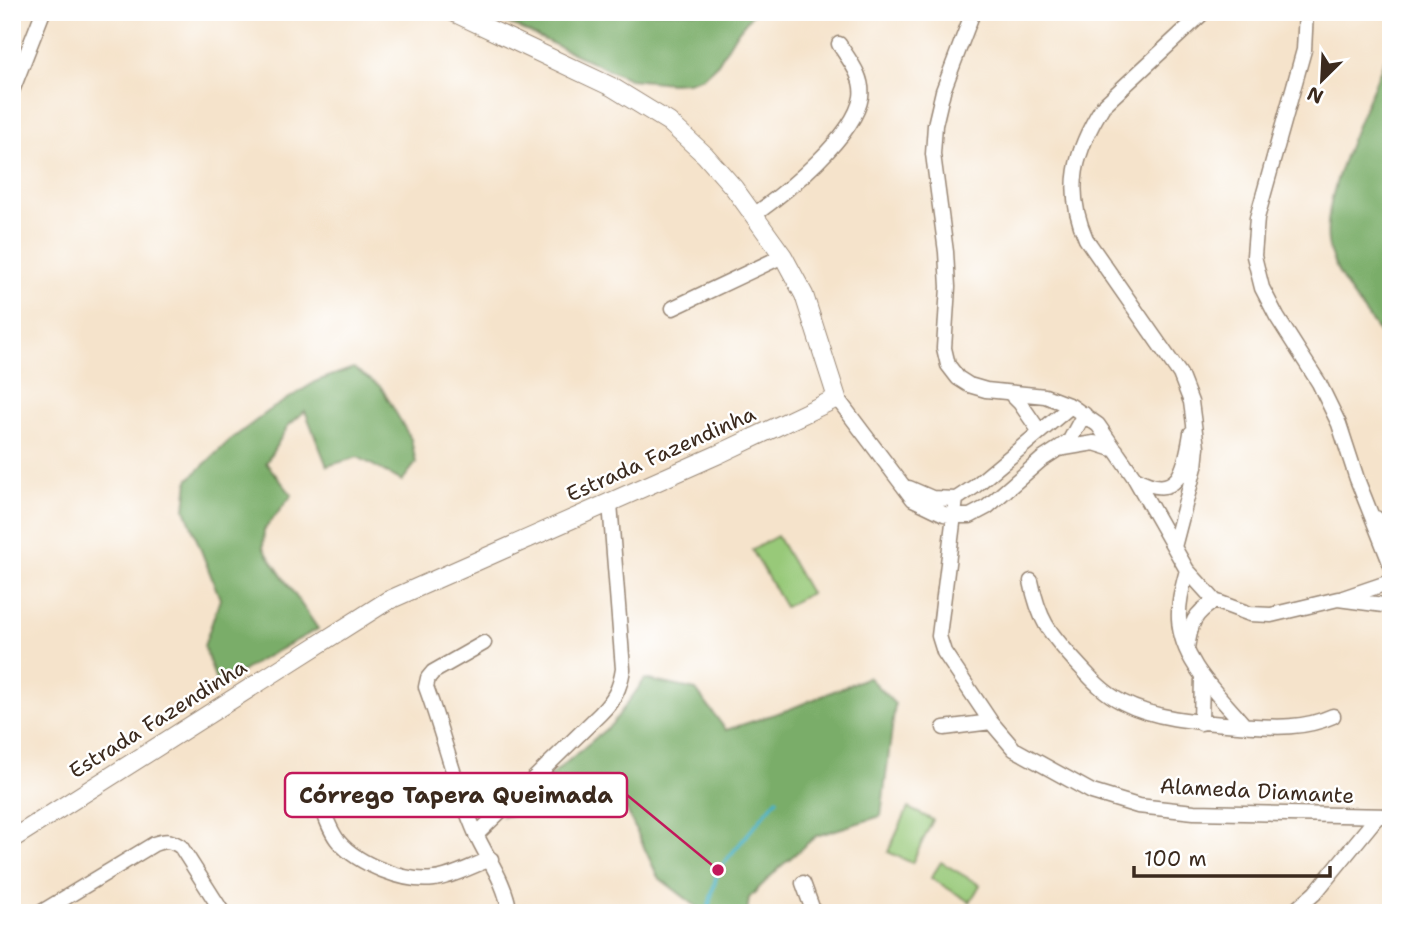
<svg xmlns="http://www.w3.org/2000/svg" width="1403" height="925" font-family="'Shantell Sans',sans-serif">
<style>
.green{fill:#98c979;stroke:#6a7a4c;stroke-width:2}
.forest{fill:#7aad69;stroke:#5a6c44;stroke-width:2}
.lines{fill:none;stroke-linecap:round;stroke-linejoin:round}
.stream{stroke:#47b1c6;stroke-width:3.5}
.minor-casing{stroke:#988674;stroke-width:17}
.tertiary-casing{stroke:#988674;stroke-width:20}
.minor{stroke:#fff;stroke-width:14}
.tertiary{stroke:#fff;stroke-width:18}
.labels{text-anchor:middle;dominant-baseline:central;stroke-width:5;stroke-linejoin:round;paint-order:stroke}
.street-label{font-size:21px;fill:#3b2a1e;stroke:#fff}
.leader{fill:none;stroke:#c2185b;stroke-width:2.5}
.callout-dot{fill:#c2185b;stroke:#fff;stroke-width:2.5}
.callout{fill:#fff;stroke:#c2185b;stroke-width:2.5}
.callout-label{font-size:23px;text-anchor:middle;font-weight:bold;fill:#3b2a1e}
</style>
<rect width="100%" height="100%" fill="#fff"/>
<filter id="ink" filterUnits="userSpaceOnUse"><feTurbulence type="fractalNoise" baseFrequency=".0143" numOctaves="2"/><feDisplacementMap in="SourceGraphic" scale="14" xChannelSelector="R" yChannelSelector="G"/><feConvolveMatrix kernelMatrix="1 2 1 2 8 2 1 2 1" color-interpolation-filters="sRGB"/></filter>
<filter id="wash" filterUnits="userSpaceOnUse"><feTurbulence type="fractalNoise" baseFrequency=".00686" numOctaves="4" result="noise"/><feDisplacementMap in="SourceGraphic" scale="28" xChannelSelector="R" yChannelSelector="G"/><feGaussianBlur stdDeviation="1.57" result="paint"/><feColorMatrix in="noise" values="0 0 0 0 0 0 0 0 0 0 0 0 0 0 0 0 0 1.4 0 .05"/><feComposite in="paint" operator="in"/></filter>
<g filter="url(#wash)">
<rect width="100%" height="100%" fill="#f5e3cb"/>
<path class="green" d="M777 536 810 593 785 607 752 550Z
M908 808 933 820 912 863 888 852Z
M941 862 980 885 970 902 931 878Z"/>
<path class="forest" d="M484 12H754L735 35 718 63 703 77 688 82 671 83 629 79Z
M1391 42V350C1372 319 1342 288 1331 255 1312 204 1374 95 1391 42Z
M353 368 381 387 411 439 416 463 402 481 358 457 327 466 305 411 288 426 266 463 292 495 264 530 263 548 318 629 260 660 218 687 204 646 220 599 185 509 188 480 229 441 270 410 317 381Z
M868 677 895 704 881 816 816 836 780 867 749 898 747 913H705L658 877 622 800 503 816 612 724 645 679 696 690 726 730 790 709Z"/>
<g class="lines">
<path class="stream" d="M707 913 718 870 777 799"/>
</g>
</g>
<g filter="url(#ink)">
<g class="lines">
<g class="minor-casing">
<path id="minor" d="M973 12 943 91 935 125 933 154 946 252 948 287 944 348 948 365 958 378 969 385 986 390 1045 396 1071 406 1098 425 1134 477 1187 570 1215 601 1250 614 1271 615 1338 599 1391 606
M1306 12 1304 50 1257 218 1254 256 1262 288 1277 317 1319 383 1339 424 1357 479 1391 565
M12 91 43 12
M754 215C786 192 855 136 861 97 864 77 849 60 839 44
M673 308 783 256
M1011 394 1020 403 1040 432
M837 398 913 499 944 514 955 516H970L987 507 1041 460 1058 449 1094 443 1116 450
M1059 448 1070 440 1084 414
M1135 478C1178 502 1185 471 1191 433
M909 488 932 498 956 499 974 487 1071 406
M956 499 939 636 944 652 991 722 1014 749 1092 792 1138 806 1194 812 1391 816
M1376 518 1391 536
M1174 547 1195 467 1197 447 1191 402 1180 374 1086 239C1064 189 1075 151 1103 106L1204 12
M1187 570C1183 586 1178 602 1179 619 1181 662 1219 695 1244 725
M1031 581C1039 620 1048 631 1074 660 1088 675 1103 693 1122 702 1157 720 1200 722 1238 725 1272 727 1302 730 1333 716
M1343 598 1387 583 1391 579
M484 643 433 672 428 678 426 687C444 735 455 787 476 834 489 862 505 881 510 913
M1187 648C1191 623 1193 614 1215 601
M1201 723 1202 676
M944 728 991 722
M318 798C324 811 329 831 339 842 358 864 405 883 434 879 453 877 473 865 491 859
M476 835 600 714C614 700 620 689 623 669L610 503
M803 883 814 913
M40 913 154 844C166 840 171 840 181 847L223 913
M1292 913 1315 893 1377 817"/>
</g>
<g class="tertiary-casing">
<path id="tertiary" d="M12 839 387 601 719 454 837 398 804 295 783 256 734 188 705 155 669 122 612 87 453 12"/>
</g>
<use href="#minor" class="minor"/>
<use href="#tertiary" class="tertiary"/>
</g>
</g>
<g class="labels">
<g class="street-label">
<text transform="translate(661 454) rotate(-24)">Estrada Fazendinha</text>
<text transform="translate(158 719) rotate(-32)">Estrada Fazendinha</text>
<text transform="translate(1257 791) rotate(3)">Alameda Diamante</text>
</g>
</g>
<path class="leader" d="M718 870L627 795"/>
<circle class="callout-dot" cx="718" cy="870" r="7"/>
<rect class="callout" x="285" y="773" width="342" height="44" rx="7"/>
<g class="callout-label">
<text x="456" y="803">Córrego Tapera Queimada</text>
</g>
<rect width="1403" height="925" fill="none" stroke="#fff" stroke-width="42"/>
<g transform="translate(1322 80) rotate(204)" stroke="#ffffff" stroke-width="5" paint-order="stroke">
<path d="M0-5L12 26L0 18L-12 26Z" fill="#3b2a1e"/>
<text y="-10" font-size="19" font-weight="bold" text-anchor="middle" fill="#3b2a1e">N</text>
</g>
<path d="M1134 866v10h196v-10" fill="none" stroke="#3b2a1e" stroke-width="3.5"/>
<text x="1144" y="866" font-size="21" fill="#3b2a1e" stroke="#ffffff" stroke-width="5" paint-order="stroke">100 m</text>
</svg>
